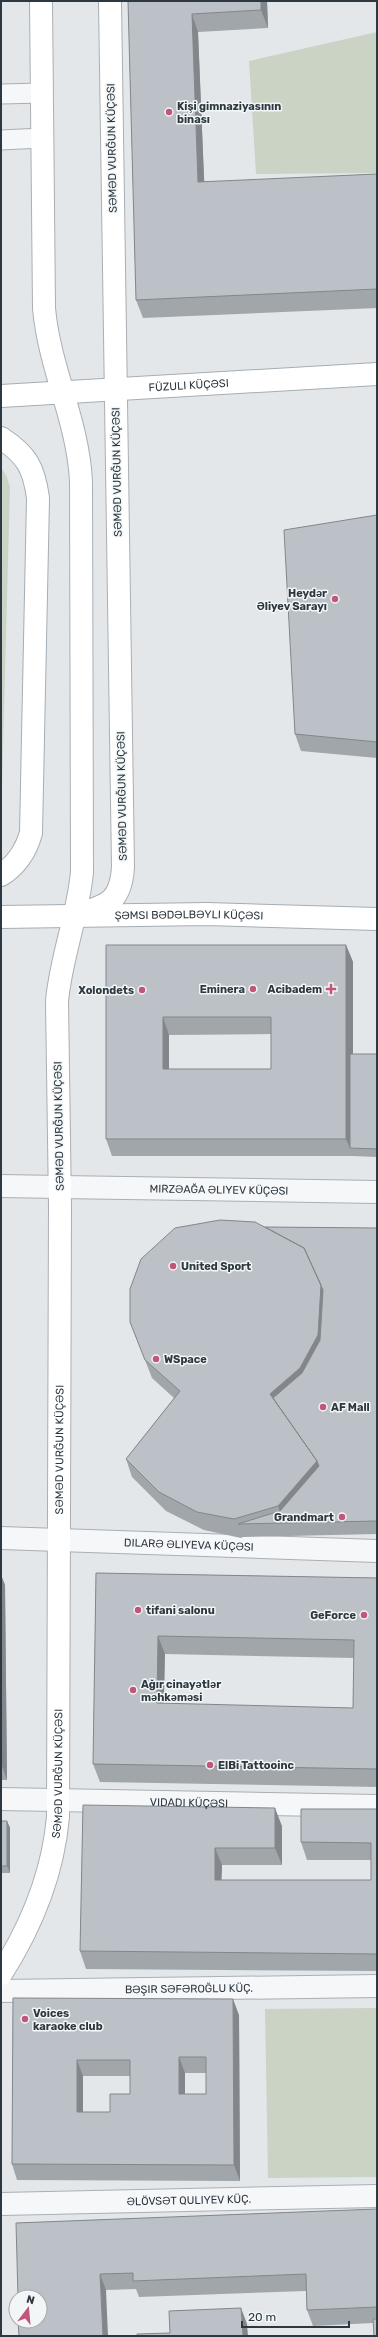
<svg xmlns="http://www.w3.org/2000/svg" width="378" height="2337" font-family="Rubik,sans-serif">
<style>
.green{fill:#cbd3c5}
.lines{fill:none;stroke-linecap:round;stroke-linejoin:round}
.service-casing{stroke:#a9afb4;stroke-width:21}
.minor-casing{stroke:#a9afb4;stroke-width:24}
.tertiary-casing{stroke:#a9afb4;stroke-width:24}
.secondary-casing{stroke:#a9afb4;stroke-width:24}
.primary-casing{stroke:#a4aeb5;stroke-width:24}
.service{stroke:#f6f7f9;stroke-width:19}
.minor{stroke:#f6f7f9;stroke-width:22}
.tertiary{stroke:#f6f7f9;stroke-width:22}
.secondary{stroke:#fff;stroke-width:22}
.primary{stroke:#fff;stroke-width:22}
.wall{fill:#a1a6aa;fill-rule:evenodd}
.shaded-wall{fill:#83878b}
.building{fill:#bbc1c6;stroke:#83878b;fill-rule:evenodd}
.poi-dot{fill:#c2557a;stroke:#f3f6f7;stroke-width:1.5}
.labels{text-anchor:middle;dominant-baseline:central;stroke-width:3;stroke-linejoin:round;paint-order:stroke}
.poi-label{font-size:11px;font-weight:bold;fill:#2d3841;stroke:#f3f6f7;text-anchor:start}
.street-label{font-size:11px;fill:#2d3841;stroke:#f3f6f7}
</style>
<rect width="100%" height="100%" fill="#e3e7ea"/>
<path class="green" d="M377 32V173L256 174 249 61Z
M1 467 7 477 10 487 1 825Z
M377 2008V2177L268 2178 265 2009Z"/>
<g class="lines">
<g class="service-casing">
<path id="service" d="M1 94 42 93
M1 140 42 138"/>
</g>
<g class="minor-casing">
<g id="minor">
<path id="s1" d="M60 1187 377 1192"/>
<path id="s2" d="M1 1538 377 1551"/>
<path id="s3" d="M1 1799 377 1806"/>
<path id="s4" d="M1 1991 377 1986"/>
<path id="s5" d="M1 2204 377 2196"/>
</g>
</g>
<g class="tertiary-casing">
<path id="tertiary" d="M1 1186 60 1187"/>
</g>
<g class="secondary-casing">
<g id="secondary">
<path d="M78 914C108 906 121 901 123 867L110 1"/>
<path id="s6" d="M1 1974C31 1927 53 1873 58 1817L60 1206 57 1001C61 957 78 916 82 872L81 481C78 421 49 367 44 308L41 1"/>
</g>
</g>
<g class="primary-casing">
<g id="primary">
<path id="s7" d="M1 396 377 374"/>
<path d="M1 438C27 455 34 468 38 498L31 833C26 851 17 865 1 875"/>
<path id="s8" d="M1 917 207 914 377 919"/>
</g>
</g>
<use href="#service" class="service"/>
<use href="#minor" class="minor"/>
<use href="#tertiary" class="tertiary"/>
<use href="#secondary" class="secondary"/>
<use href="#primary" class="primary"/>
</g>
<path class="wall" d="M128 1H267L268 28 198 32 204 182 377 174V308L143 318 136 300Z
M377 515V758L301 751 295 734Z
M106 945H346L353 962V1054H377V1157L353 1156H112L106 1139ZM271 1034V1069H169V1035Z
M265 1227 377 1228V1534L243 1537 241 1538 204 1530 166 1511 132 1477 126 1459 174 1398 152 1378 130 1322Z
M96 1573 377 1578V1787L100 1782 93 1764ZM165 1654 354 1658 353 1708 164 1704Z
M1 1575 5 1585 7 1780H1Z
M83 1805 282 1826V1865H222L221 1880H371V1860H307L301 1842 377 1809V1971L86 1969 80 1951Z
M1 1821H7L10 1828V1873H1Z
M13 1998 239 2015 240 2181 17 2180 12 2164ZM185 2073H206V2094H185ZM83 2076H130V2094L110 2112H83Z
M377 2209V2336L373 2323 313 2326 307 2310 306 2291 139 2297 136 2289 106 2290 16 2223Z"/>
<path class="shaded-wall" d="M261 1H267L268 28 261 10Z
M192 14 198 32 205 200 198 182Z
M346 945 353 962V1148H350L346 1139Z
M163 1017 169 1035V1086L163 1069Z
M321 1285 328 1303 325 1353 279 1410 270 1394Z
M317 1461 324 1480 284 1523 278 1506Z
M1 1575 5 1585 7 1780 1 1763Z
M158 1636 165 1654 163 1722 157 1703Z
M275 1808 282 1826V1865L275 1848Z
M7 1821 10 1828V1873L7 1866Z
M215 1848 222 1865 221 1897 215 1880Z
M233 1999 239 2015 240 2181 234 2165Z
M179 2057 185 2073V2110L179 2094Z
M77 2060 83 2076V2128L77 2112Z
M100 2274 106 2290 108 2336H103Z
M241 2308 247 2324 248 2336H243Z"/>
<path class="building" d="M128 1H261V10L192 14 198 182 377 174V289L136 300Z
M377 515V742L295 734 284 530Z
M106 945H346V1139H106ZM163 1017H271V1069H163Z
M350 1054H377V1149L350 1148Z
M220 1220 255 1222 304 1248 321 1285 318 1335 300 1368 270 1394 317 1461 278 1506 234 1519 197 1512 159 1492 126 1459 180 1391 145 1360 130 1322V1289L141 1259 175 1228Z
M265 1227 377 1228V1521L238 1524 280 1511 319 1466 317 1461 273 1398 302 1373 320 1340 323 1290 304 1248Z
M96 1573 377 1578V1769L93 1764ZM158 1636 354 1640 353 1708 157 1703Z
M83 1805 275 1808V1848H215V1880H371V1843L301 1842V1809H377V1954L80 1951Z
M1 1821H7V1866H1Z
M13 1998 233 1999 234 2165 12 2164ZM179 2057H206V2094H179ZM77 2060H130V2094H110V2112H77Z
M377 2209V2307L307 2310 306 2274 133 2281V2273L100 2274 103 2336H19L18 2321H40V2297H18L16 2223Z
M241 2308 243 2336H137V2334L170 2333 169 2311Z
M373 2319H377V2336H374Z"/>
<g class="poi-dot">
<circle cx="169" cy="112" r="4"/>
<circle cx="335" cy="599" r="4"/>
<circle cx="253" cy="989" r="4"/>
<path d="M329 983h4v4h4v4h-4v4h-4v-4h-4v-4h4z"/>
<circle cx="142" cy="990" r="4"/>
<circle cx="173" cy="1266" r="4"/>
<circle cx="156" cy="1359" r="4"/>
<circle cx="323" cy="1407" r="4"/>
<circle cx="342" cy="1517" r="4"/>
<circle cx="138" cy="1610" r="4"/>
<circle cx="364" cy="1615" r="4"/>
<circle cx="133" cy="1690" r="4"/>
<circle cx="210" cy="1765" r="4"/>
<circle cx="25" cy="2019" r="4"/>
</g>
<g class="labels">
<g class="poi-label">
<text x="177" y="106">Kişi gimnaziyasının<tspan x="177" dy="13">binası</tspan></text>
<text x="327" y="593" text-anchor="end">Heydər<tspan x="327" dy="13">Əliyev Sarayı</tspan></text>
<text x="245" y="989" text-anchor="end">Eminera</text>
<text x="322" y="989" text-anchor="end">Acibadem</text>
<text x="134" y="990" text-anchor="end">Xolondets</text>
<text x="181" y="1266">United Sport</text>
<text x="164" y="1359">WSpace</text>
<text x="331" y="1407">AF Mall</text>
<text x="334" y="1517" text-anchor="end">Grandmart</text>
<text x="146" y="1610">tifani salonu</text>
<text x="356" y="1615" text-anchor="end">GeForce</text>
<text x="141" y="1684">Ağır cinayətlər<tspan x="141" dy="13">məhkəməsi</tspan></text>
<text x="218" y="1765">ElBi Tattooinc</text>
<text x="33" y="2013">Voices<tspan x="33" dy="13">karaoke club</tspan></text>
</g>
<g class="street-label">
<text transform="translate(112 148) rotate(-91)">SƏMƏD VURĞUN KÜÇƏSI</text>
<text stroke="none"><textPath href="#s7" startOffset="188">FÜZULI KÜÇƏSI</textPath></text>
<text transform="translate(117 472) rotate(-91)">SƏMƏD VURĞUN KÜÇƏSI</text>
<text transform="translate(122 796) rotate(-91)">SƏMƏD VURĞUN KÜÇƏSI</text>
<text stroke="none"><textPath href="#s8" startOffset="188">ŞƏMSI BƏDƏLBƏYLI KÜÇƏSI</textPath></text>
<text transform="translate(59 1126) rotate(-91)">SƏMƏD VURĞUN KÜÇƏSI</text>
<text stroke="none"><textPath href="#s1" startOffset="159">MIRZƏAĞA ƏLIYEV KÜÇƏSI</textPath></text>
<text stroke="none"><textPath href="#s6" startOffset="536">SƏMƏD VURĞUN KÜÇƏSI</textPath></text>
<text stroke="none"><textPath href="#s2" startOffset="188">DILARƏ ƏLIYEVA KÜÇƏSI</textPath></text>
<text stroke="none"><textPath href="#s6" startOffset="212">SƏMƏD VURĞUN KÜÇƏSI</textPath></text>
<text stroke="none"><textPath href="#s3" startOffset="188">VIDADI KÜÇƏSI</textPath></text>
<text stroke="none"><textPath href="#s4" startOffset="188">BƏŞIR SƏFƏROĞLU KÜÇ.</textPath></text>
<text stroke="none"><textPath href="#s5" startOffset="188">ƏLÖVSƏT QULIYEV KÜÇ.</textPath></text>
</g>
</g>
<rect width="378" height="2337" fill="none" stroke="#2d3841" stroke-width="4"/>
<g transform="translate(28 2309) rotate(16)"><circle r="19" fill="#f3f6f7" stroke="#a4aaae"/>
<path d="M0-3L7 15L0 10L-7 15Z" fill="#c2557a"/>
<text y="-6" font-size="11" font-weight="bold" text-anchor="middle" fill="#2d3841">N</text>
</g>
<path d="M242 2321v6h107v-6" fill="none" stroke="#2d3841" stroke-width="2"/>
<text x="248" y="2321" font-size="12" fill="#2d3841" stroke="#f3f6f7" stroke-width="3" paint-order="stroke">20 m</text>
</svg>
